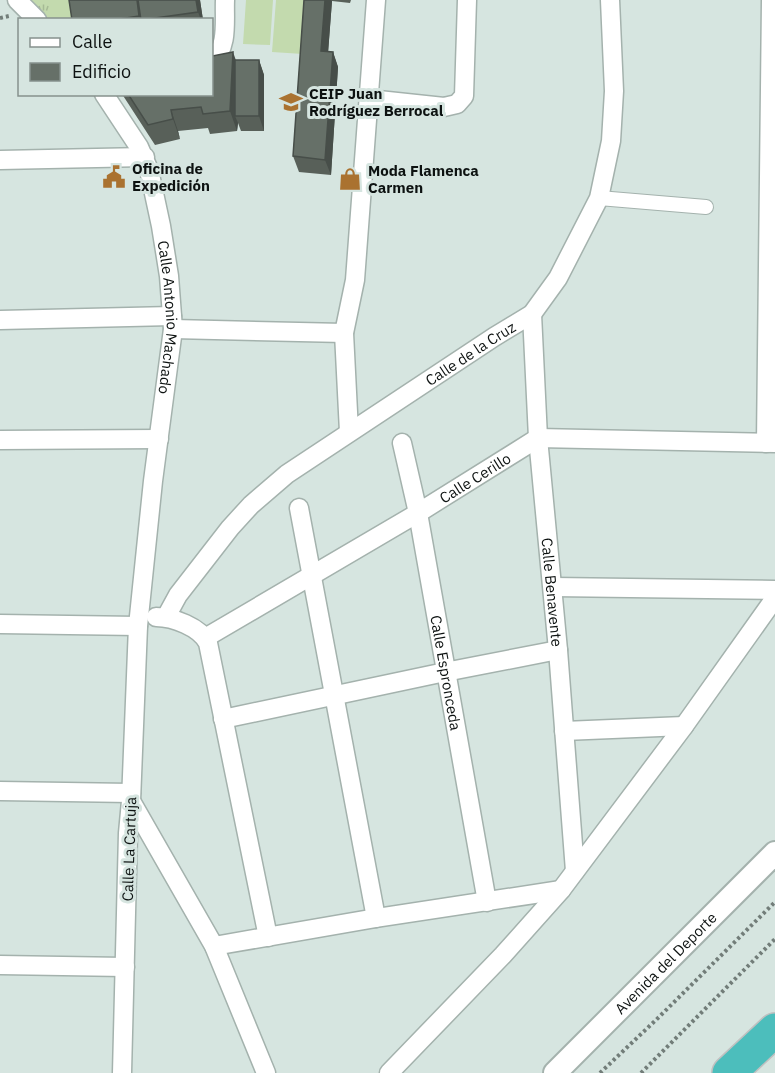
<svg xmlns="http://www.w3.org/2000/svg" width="775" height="1073" font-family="'IBM Plex Sans',sans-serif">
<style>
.grass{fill:#c3daae}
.park{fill:url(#park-tufts)}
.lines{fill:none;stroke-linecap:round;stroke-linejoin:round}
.pedestrian-casing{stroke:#a4b2ad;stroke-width:16}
.minor-casing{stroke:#a4b2ad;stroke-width:21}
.tertiary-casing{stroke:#a4b2ad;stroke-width:26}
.motorway-casing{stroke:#c0c1c1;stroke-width:36}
.path{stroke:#727d79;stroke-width:4;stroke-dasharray:3 3;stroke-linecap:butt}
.pedestrian{stroke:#fff;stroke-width:14}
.minor{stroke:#fff;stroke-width:18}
.tertiary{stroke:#fff;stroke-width:22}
.motorway{stroke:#4cbebc;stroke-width:33}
.wall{fill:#586059}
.shaded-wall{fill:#474e49}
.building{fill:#667068;stroke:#474e49;stroke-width:1.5}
.labels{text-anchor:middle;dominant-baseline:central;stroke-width:6;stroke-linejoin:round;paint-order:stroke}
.poi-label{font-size:15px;font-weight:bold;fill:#0d1211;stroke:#d6e5e0;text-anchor:start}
.street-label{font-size:15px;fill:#0d1211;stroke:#d6e5e0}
</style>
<defs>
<pattern id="park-tufts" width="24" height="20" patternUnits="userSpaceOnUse" patternTransform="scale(1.5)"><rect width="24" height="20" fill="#c3daae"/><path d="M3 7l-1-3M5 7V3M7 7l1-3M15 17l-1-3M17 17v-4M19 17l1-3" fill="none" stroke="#a6ba95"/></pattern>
</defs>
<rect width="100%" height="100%" fill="#d6e5e0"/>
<path class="grass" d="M246 0H273L270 45 243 44Z
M276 0H306L303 54 272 52Z"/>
<path class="park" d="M25 0H85L76 19H48Z"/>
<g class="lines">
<g class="pedestrian-casing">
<path id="pedestrian" d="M599 198 706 207"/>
</g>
<g class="minor-casing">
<g id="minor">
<path d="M17 0 37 20"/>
<path d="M212 60C229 49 224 18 225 0"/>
<path id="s1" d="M104 94 139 147 149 170 161 226 169 276 173 329 153 481 138 626 131 801 128 833 122 1073"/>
<path d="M369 99 444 107 457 104 464 96 467 0"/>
<path d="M0 160 145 157"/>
<path id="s2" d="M532 314 538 438 558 650 575 871"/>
<path d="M0 320 172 316"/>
<path d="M173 329 344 333"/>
<path d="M349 432 344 333 355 280 376 0"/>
<path d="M0 440 159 439"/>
<path id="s3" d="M402 443 418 513 487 902"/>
<path d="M766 443 771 0"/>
<path d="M299 508 376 918"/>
<path d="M553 587 775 590"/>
<path d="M156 617C173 617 200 627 208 643L268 937"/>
<path id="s4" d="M166 617 178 595 230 528 251 505 287 474 494 337 532 314 558 278 599 198 611 141 614 91 610 0"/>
<path d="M0 624 138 626"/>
<path id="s5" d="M205 638 418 513 538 438 775 443"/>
<path d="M223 719 445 672 558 650"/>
<path d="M564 731 684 726"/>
<path d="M0 791 131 793"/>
<path d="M131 801 214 946 266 1073"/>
<path d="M214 946 376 918 561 890"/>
<path d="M0 965 125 967"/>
<path d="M389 1073 503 955 561 890 684 726 775 598"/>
</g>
</g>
<g class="tertiary-casing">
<g id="tertiary">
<path id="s6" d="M555 1073 775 853"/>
</g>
</g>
<g class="motorway-casing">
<path id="motorway" d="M729 1073 775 1030"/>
</g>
<path class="path" d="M0 18 9 16
M600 1073 658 1018 775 902
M641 1073 775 939"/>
<use href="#pedestrian" class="pedestrian"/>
<use href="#minor" class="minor"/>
<use href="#tertiary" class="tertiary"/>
<use href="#motorway" class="motorway"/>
</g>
<path class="wall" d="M69 0H200L203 20H72Z
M304 0H351L350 3 332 1 328 52H333L338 67 331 175 299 172 293 156Z
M236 60H259L264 75V131H241L238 123 237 131 210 134 208 128 178 131 180 139 155 145 122 94H212Z"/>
<path class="shaded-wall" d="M196 0H200L203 20H201L198 12Z
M325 0H331L332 1 327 67 321 51Z
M233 52 240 72 235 116 238 123 237 131 230 111Z
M333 52 338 67 331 175 325 160Z
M259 60 264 75V131L259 116Z
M171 110 178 131 180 139 173 119Z"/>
<path class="building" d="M69 0H137L139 16 113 20H72Z
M138 0H196L198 12 141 20Z
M304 0H325L321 51 333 52 325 160 293 156Z
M233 52 230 111 203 114 201 107 171 110 173 119 148 125 128 94H212V56Z
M235 60H259V116H235Z"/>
<defs>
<g id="school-bare" transform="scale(1.8)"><path d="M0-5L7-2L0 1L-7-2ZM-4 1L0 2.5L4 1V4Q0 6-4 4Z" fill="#aa7230" stroke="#d6e5e0" stroke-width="2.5" paint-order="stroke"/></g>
<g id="civic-bare" transform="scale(1.8)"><path d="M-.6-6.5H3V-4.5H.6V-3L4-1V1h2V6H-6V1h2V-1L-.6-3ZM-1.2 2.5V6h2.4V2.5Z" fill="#aa7230" stroke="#d6e5e0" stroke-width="2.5" paint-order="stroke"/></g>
<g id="shop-bare" transform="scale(1.8)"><path d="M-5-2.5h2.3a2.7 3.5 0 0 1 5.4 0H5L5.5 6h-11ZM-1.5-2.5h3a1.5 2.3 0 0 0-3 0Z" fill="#aa7230" stroke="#d6e5e0" stroke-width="2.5" paint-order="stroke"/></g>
</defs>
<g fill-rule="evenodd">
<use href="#school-bare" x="291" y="102"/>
<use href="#civic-bare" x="114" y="177"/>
<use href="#shop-bare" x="350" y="179"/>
</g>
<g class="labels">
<g class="poi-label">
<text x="309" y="93">CEIP Juan<tspan x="309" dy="17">Rodríguez Berrocal</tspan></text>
<text x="132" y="168">Oficina de<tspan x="132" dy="17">Expedición</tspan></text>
<text x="368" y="170">Moda Flamenca<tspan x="368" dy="17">Carmen</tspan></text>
</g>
<g class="street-label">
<text stroke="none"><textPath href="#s1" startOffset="238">Calle Antonio Machado</textPath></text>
<text stroke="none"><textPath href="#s4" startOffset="408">Calle de la Cruz</textPath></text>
<text stroke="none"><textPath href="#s5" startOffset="314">Calle Cerillo</textPath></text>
<text stroke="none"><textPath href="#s2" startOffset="279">Calle Benavente</textPath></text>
<text stroke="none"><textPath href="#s3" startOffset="234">Calle Espronceda</textPath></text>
<text transform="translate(129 849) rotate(-88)">Calle La Cartuja</text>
<text stroke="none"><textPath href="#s6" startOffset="156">Avenida del Deporte</textPath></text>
</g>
</g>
<rect x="18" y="18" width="195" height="78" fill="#d6e5e0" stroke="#86918d" stroke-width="1.5"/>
<rect x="30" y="38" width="30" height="9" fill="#ffffff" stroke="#86918d" stroke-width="1.5"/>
<text x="72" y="48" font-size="18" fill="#0d1211">Calle</text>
<rect x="30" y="63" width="30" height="18" fill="#667068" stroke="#86918d" stroke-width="1.5"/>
<text x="72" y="78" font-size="18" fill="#0d1211">Edificio</text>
</svg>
